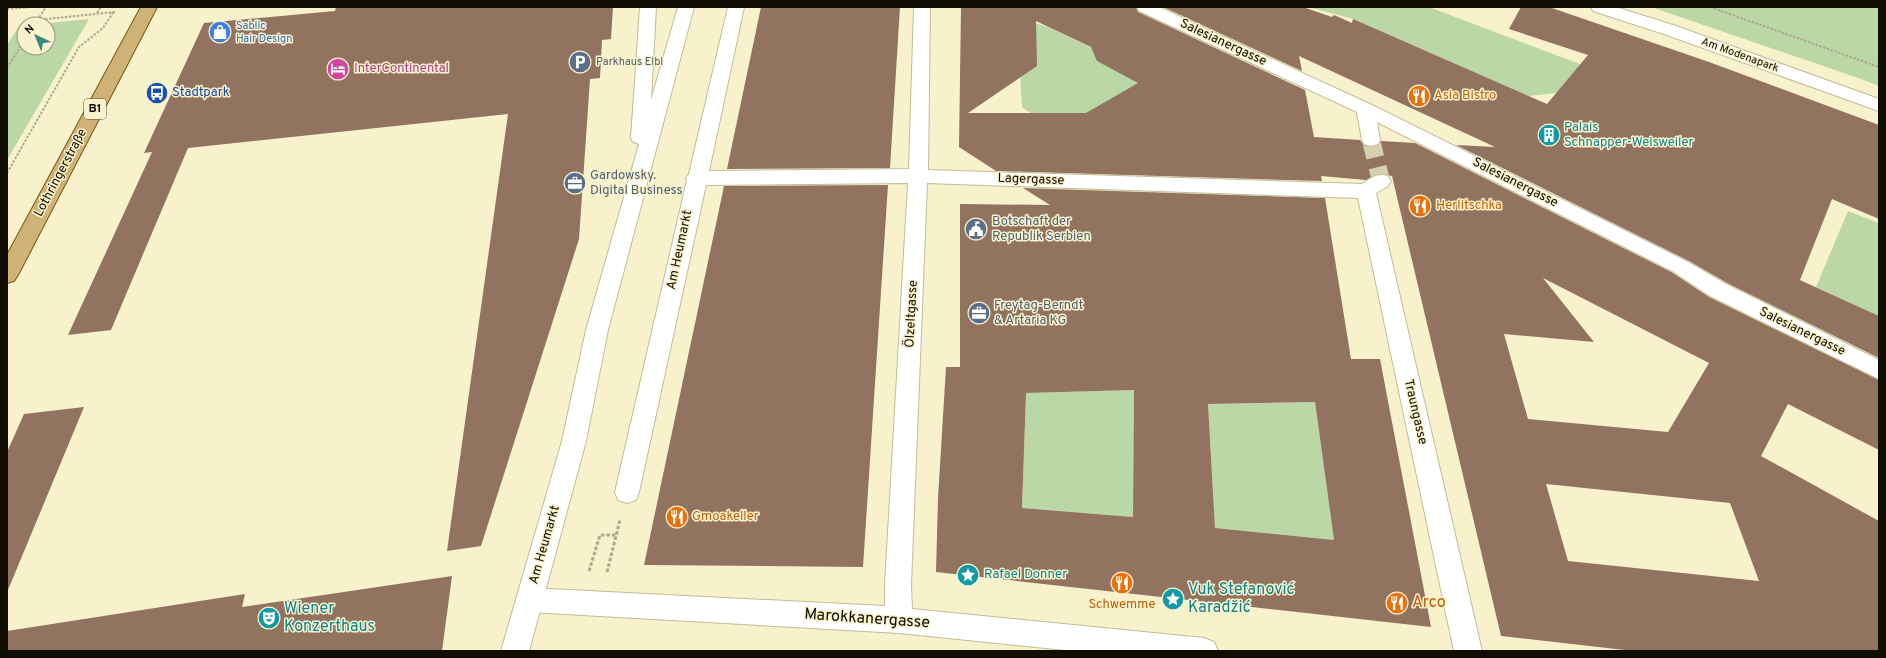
<svg xmlns="http://www.w3.org/2000/svg" width="1886" height="658" font-family="Overpass,sans-serif">
<style>
.green{fill:#bad7a5}
.building{fill:#92735f;fill-rule:evenodd}
.lines{fill:none;stroke-linecap:round;stroke-linejoin:round}
.minor-tunnel{stroke:#d5d0ae;stroke-width:18;stroke-dasharray:18 10;stroke-linecap:butt}
.minor-casing{stroke:#c2bc97;stroke-width:2}
.tertiary-casing{stroke:#c2bc97;stroke-width:2}
.primary-casing{stroke:#7a5712;stroke-width:2}
.path-far1{stroke:#aea98b;stroke-width:2;stroke-dasharray:2.5 1.5;stroke-linecap:butt}
.path{stroke:#aea98b;stroke-width:3;stroke-dasharray:3.5 2;stroke-linecap:butt}
.minor{fill:#fff;fill-rule:evenodd}
.tertiary{fill:#fff;fill-rule:evenodd}
.primary{fill:#d1b276;fill-rule:evenodd}
.labels{text-anchor:middle;dominant-baseline:central;stroke-width:3;stroke-linejoin:round;paint-order:stroke}
.far-shop-label{font-size:11px;fill:#366cbe;stroke:#f8f2cc;text-anchor:start}
.far-street-label{font-size:11px;fill:#110e03;stroke:#f8f2cc}
.far-service-label{font-size:11px;fill:#4e5e75;stroke:#f8f2cc;text-anchor:start}
.shield{fill:#f8f2cc;stroke:#56523f;stroke-width:1}
.shield-label{font-size:12px;font-weight:bold;fill:#110e03}
.street-label{font-size:13px;fill:#110e03;stroke:#f8f2cc}
.hotel-label{font-size:13px;fill:#b23c85;stroke:#f8f2cc;text-anchor:start}
.transit-label{font-size:13px;fill:#164399;stroke:#f8f2cc;text-anchor:start}
.food-label{font-size:13px;fill:#c56008;stroke:#f8f2cc;text-anchor:start}
.culture-label{font-size:13px;fill:#0d838f;stroke:#f8f2cc;text-anchor:start}
.service-label{font-size:13px;fill:#4e5e75;stroke:#f8f2cc;text-anchor:start}
.near-culture-label{font-size:16px;fill:#0d838f;stroke:#f8f2cc;text-anchor:start}
.near-food-label{font-size:16px;fill:#c56008;stroke:#f8f2cc;text-anchor:start}
.near-street-label{font-size:16px;fill:#110e03;stroke:#f8f2cc}
</style>
<rect width="100%" height="100%" fill="#f8f2cc"/>
<path class="green" d="M1307 7H1429L1585 66 1556 93 1529 96 1350 18Z
M1651 7H1879V86L1861 79Z
M89 19 7 160V45L19 26H24V48H48V24H40Z
M1031 22 1048 27 1210 104 1094 114 1033 115 1022 107 1020 73Z
M1848 211 1879 223V316L1816 287Z
M1134 390 1133 517 1022 508 1026 393Z
M1315 402 1334 540 1215 528 1208 404Z"/>
<path class="building" d="M336 7H613L611 39 602 40 600 78 590 79 579 239 481 546 447 551 508 114 188 148 111 330 68 335 152 152 144 153 204 23 335 11Z
M761 7H900L890 168 727 169Z
M961 7H1136L1138 12 1305 90 1314 137 1360 140 1364 145 1371 147 1378 145 1381 141 1415 143 1673 273 1709 297 1879 380V450L1788 404 1761 456 1879 521V651H1633L1501 636 1392 176 1380 174 1366 180 1321 176 1322 181 996 171 959 147ZM1036 21 1091 47 1097 61 1138 83 1086 113H968L1037 66ZM1543 278 1709 363 1668 432 1528 419 1504 334 1594 342ZM1546 484 1730 503 1759 581 1568 561Z
M1163 7H1303L1332 17 1334 15 1352 23 1353 19 1547 104 1588 55 1509 29 1521 7H1549L1709 62 1879 125V219L1832 199 1800 280 1879 316V358L1727 283 1689 261 1456 145 1495 147 1299 56 1302 71Z
M888 185 863 567 644 565 724 186Z
M1023 188 1325 198 1351 359H1380L1431 627 936 572 938 498 946 367H960V204L1050 205ZM1134 390 1133 517 1022 508 1026 393ZM1315 402 1334 540 1215 528 1208 404Z
M84 407 8 590H7V452L24 414Z
M452 576 442 651H7V631L245 594 242 607Z"/>
<g class="lines">
<path class="minor-tunnel" d="M1371 140 1381 181"/>
<g class="minor-casing">
<path id="minor" d="M728 7H744L709 171 909 169 914 7H930L928 170 1362 184C1371 178 1377 173 1388 176L1391 181 1388 186 1376 193 1482 651H1454L1358 198 927 183 911 585 912 609 1204 638 1214 642 1218 651H1075L899 633 529 612 520 609 516 600 520 591 529 588 885 606V585L908 183 706 185 639 492 636 500 627 503 618 500 615 492 687 180 686 178 689 174Z
M1137 7H1159L1372 105 1688 262 1726 284 1879 360V379L1710 296 1674 272 1377 122 1380 140 1378 144 1371 146 1364 144 1362 140 1357 112 1139 11Z
M1591 7H1616L1676 26 1879 99V111L1664 34 1593 11Z"/>
</g>
<g class="tertiary-casing">
<path id="tertiary" d="M640 7H656L651 100 678 7H694L608 330 586 441 529 651H501L562 441 586 330 639 144 633 142 631 138Z"/>
</g>
<g class="primary-casing">
<path id="primary" d="M141 7H157L18 275 14 281 7 283V255Z"/>
</g>
<path class="path-far1" d="M1710 7 1879 67
M7 9 31 7
M97 13 101 7
M37 20 115 12
M35 24 46 7
M7 68 24 41
M7 173 79 47 103 28 114 11"/>
<path class="path" d="M589 571 600 535H616
M607 572 620 520"/>
<use href="#minor" class="minor"/>
<use href="#tertiary" class="tertiary"/>
<use href="#primary" class="primary"/>
</g>
<defs>
<g id="shop-disc" transform="scale(1.15)"><circle r="9.5" fill="#3f7fe0" stroke="#f8f2cc"/><path d="M-5-2.5h2.3a2.7 3.5 0 0 1 5.4 0H5L5.5 6h-11ZM-1.5-2.5h3a1.5 2.3 0 0 0-3 0Z" fill="#fff"/></g>
<g id="parking-disc" transform="scale(1.15)"><circle r="9.5" fill="#5c6f8a" stroke="#f8f2cc"/><path d="M-3.5-5.5H1a3.5 3.5 0 0 1 0 7H-1V5.5H-3.5ZM-1-3.4V-.6H.8a1.4 1.4 0 0 0 0-2.8Z" fill="#fff"/></g>
<g id="hotel-disc" transform="scale(1.15)"><circle r="9.5" fill="#d1479c" stroke="#f8f2cc"/><path d="M-6-4.5h1.5V1H6V5H4.5V3h-9V5H-6ZM-4 0a1.8 1.8 0 1 1 3.6 0ZM.5 0V-2.5h3Q6-2.5 6 0Z" fill="#fff"/></g>
<g id="bus-disc" transform="scale(1.15)"><circle r="9.5" fill="#1a4fb4" stroke="#f8f2cc"/><path d="M-5-6H5V4H4V6H2V4H-2V6H-4V4H-5ZM-3.5-4V0h7V-4ZM-3.5 1.2v1.5H-2V1.2ZM2 1.2v1.5H3.5V1.2Z" fill="#fff"/></g>
<g id="restaurant-disc" transform="scale(1.15)"><circle r="9.5" fill="#e8710a" stroke="#f8f2cc"/><path d="M-5-6h1v4h1v-4h1v4h1v-4h1v5L-1.5 .5V6h-2V.5L-5-1ZM5-6V6H3V1.5H1.5Q1.5-4 5-6Z" fill="#fff"/></g>
<g id="building-disc" transform="scale(1.15)"><circle r="9.5" fill="#0f9aa8" stroke="#f8f2cc"/><path d="M-4-6H4V6H1V3H-1V6H-4ZM-2.5-4.3h1.7v1.8h-1.7ZM.8-4.3h1.7v1.8H.8ZM-2.5-1h1.7V.8h-1.7ZM.8-1h1.7V.8H.8Z" fill="#fff"/></g>
<g id="office-disc" transform="scale(1.15)"><circle r="9.5" fill="#5c6f8a" stroke="#f8f2cc"/><path d="M-6-3h4V-5.5h4V-3h4V5H-6ZM-1-4.5V-3h2v-1.5ZM-6 0V1H6V0Z" fill="#fff"/></g>
<g id="civic-disc" transform="scale(1.15)"><circle r="9.5" fill="#5c6f8a" stroke="#f8f2cc"/><path d="M-.6-6.5H3V-4.5H.6V-3L4-1V1h2V6H-6V1h2V-1L-.6-3ZM-1.2 2.5V6h2.4V2.5Z" fill="#fff"/></g>
<g id="sight-disc" transform="scale(1.15)"><circle r="9.5" fill="#0f9aa8" stroke="#f8f2cc"/><path d="M0-6L1.8-2.2L6-1.7L2.9 1.2L3.7 5.4L0 3.3L-3.7 5.4L-2.9 1.2L-6-1.7L-1.8-2.2Z" fill="#fff"/></g>
<g id="theatre-disc" transform="scale(1.15)"><circle r="9.5" fill="#0f9aa8" stroke="#f8f2cc"/><path d="M-5-5.5Q0-4 5-5.5V0Q5 5 0 6Q-5 5-5 0ZM-3.3-2.5H-1v1.5H-3.3ZM1-2.5H3.3v1.5H1ZM-2.8 1Q0 5.5 2.8 1Z" fill="#fff"/></g>
</defs>
<g fill-rule="evenodd">
<use href="#shop-disc" x="220" y="32"/>
<use href="#parking-disc" x="580" y="62"/>
<use href="#hotel-disc" x="338" y="69"/>
<use href="#bus-disc" x="157" y="93"/>
<use href="#restaurant-disc" x="1419" y="96"/>
<use href="#building-disc" x="1549" y="135"/>
<use href="#office-disc" x="575" y="183"/>
<use href="#restaurant-disc" x="1420" y="206"/>
<use href="#civic-disc" x="976" y="229"/>
<use href="#office-disc" x="979" y="313"/>
<use href="#restaurant-disc" x="677" y="517"/>
<use href="#sight-disc" x="968" y="575"/>
<use href="#restaurant-disc" x="1122" y="583"/>
<use href="#sight-disc" x="1173" y="599"/>
<use href="#restaurant-disc" x="1397" y="603"/>
<use href="#theatre-disc" x="269" y="618"/>
</g>
<g class="labels">
<g class="far-shop-label">
<text x="236" y="26">Sablic<tspan x="236" dy="13">Hair Design</tspan></text>
</g>
<g class="far-street-label">
<text transform="translate(1740 55) rotate(20)">Am Modenapark</text>
</g>
<g class="far-service-label">
<text x="596" y="62">Parkhaus Elbl</text>
</g>
<rect class="shield" x="84" y="99" width="22" height="20" rx="3"/>
<g class="shield-label">
<text x="95" y="109">B1</text>
</g>
<g class="street-label">
<text transform="translate(1223 43) rotate(25)">Salesianergasse</text>
<text transform="translate(61 173) rotate(-62)">Lothringerstraße</text>
<text transform="translate(1031 180) rotate(2)">Lagergasse</text>
<text transform="translate(1515 183) rotate(27)">Salesianergasse</text>
<text transform="translate(680 250) rotate(-78)">Am Heumarkt</text>
<text transform="translate(912 314) rotate(-87)">Ölzeltgasse</text>
<text transform="translate(1802 332) rotate(26)">Salesianergasse</text>
<text transform="translate(1415 412) rotate(77)">Traungasse</text>
<text transform="translate(545 545) rotate(-74)">Am Heumarkt</text>
</g>
<g class="hotel-label">
<text x="354" y="69">InterContinental</text>
</g>
<g class="transit-label">
<text x="172" y="93">Stadtpark</text>
</g>
<g class="food-label">
<text x="1434" y="96">Asia Bistro</text>
<text x="1436" y="206">Herlitschka</text>
<text x="692" y="517">Gmoakeller</text>
<text x="1122" y="605" text-anchor="middle">Schwemme</text>
</g>
<g class="culture-label">
<text x="1564" y="128">Palais<tspan x="1564" dy="15">Schnapper-Weisweiler</tspan></text>
<text x="984" y="575">Rafael Donner</text>
</g>
<g class="service-label">
<text x="590" y="176">Gardowsky.<tspan x="590" dy="15">Digital Business</tspan></text>
<text x="992" y="222">Botschaft der<tspan x="992" dy="15">Republik Serbien</tspan></text>
<text x="994" y="306">Freytag-Berndt<tspan x="994" dy="15">&amp; Artaria KG</tspan></text>
</g>
<g class="near-culture-label">
<text x="1188" y="590">Vuk Stefanović<tspan x="1188" dy="18">Karadžić</tspan></text>
<text x="284" y="609">Wiener<tspan x="284" dy="18">Konzerthaus</tspan></text>
</g>
<g class="near-food-label">
<text x="1412" y="603">Arco</text>
</g>
<g class="near-street-label">
<text transform="translate(867 619) rotate(4)">Marokkanergasse</text>
</g>
</g>
<rect width="1886" height="658" fill="none" stroke="#110e03" stroke-width="16"/>
<g transform="translate(36 36) rotate(316)"><circle r="19" fill="#f8f2cc" stroke="#9c977c"/>
<path d="M0-3L7 15L0 10L-7 15Z" fill="#3f8683"/>
<text y="-6" font-size="11" font-weight="bold" text-anchor="middle" fill="#110e03">N</text>
</g>
</svg>
